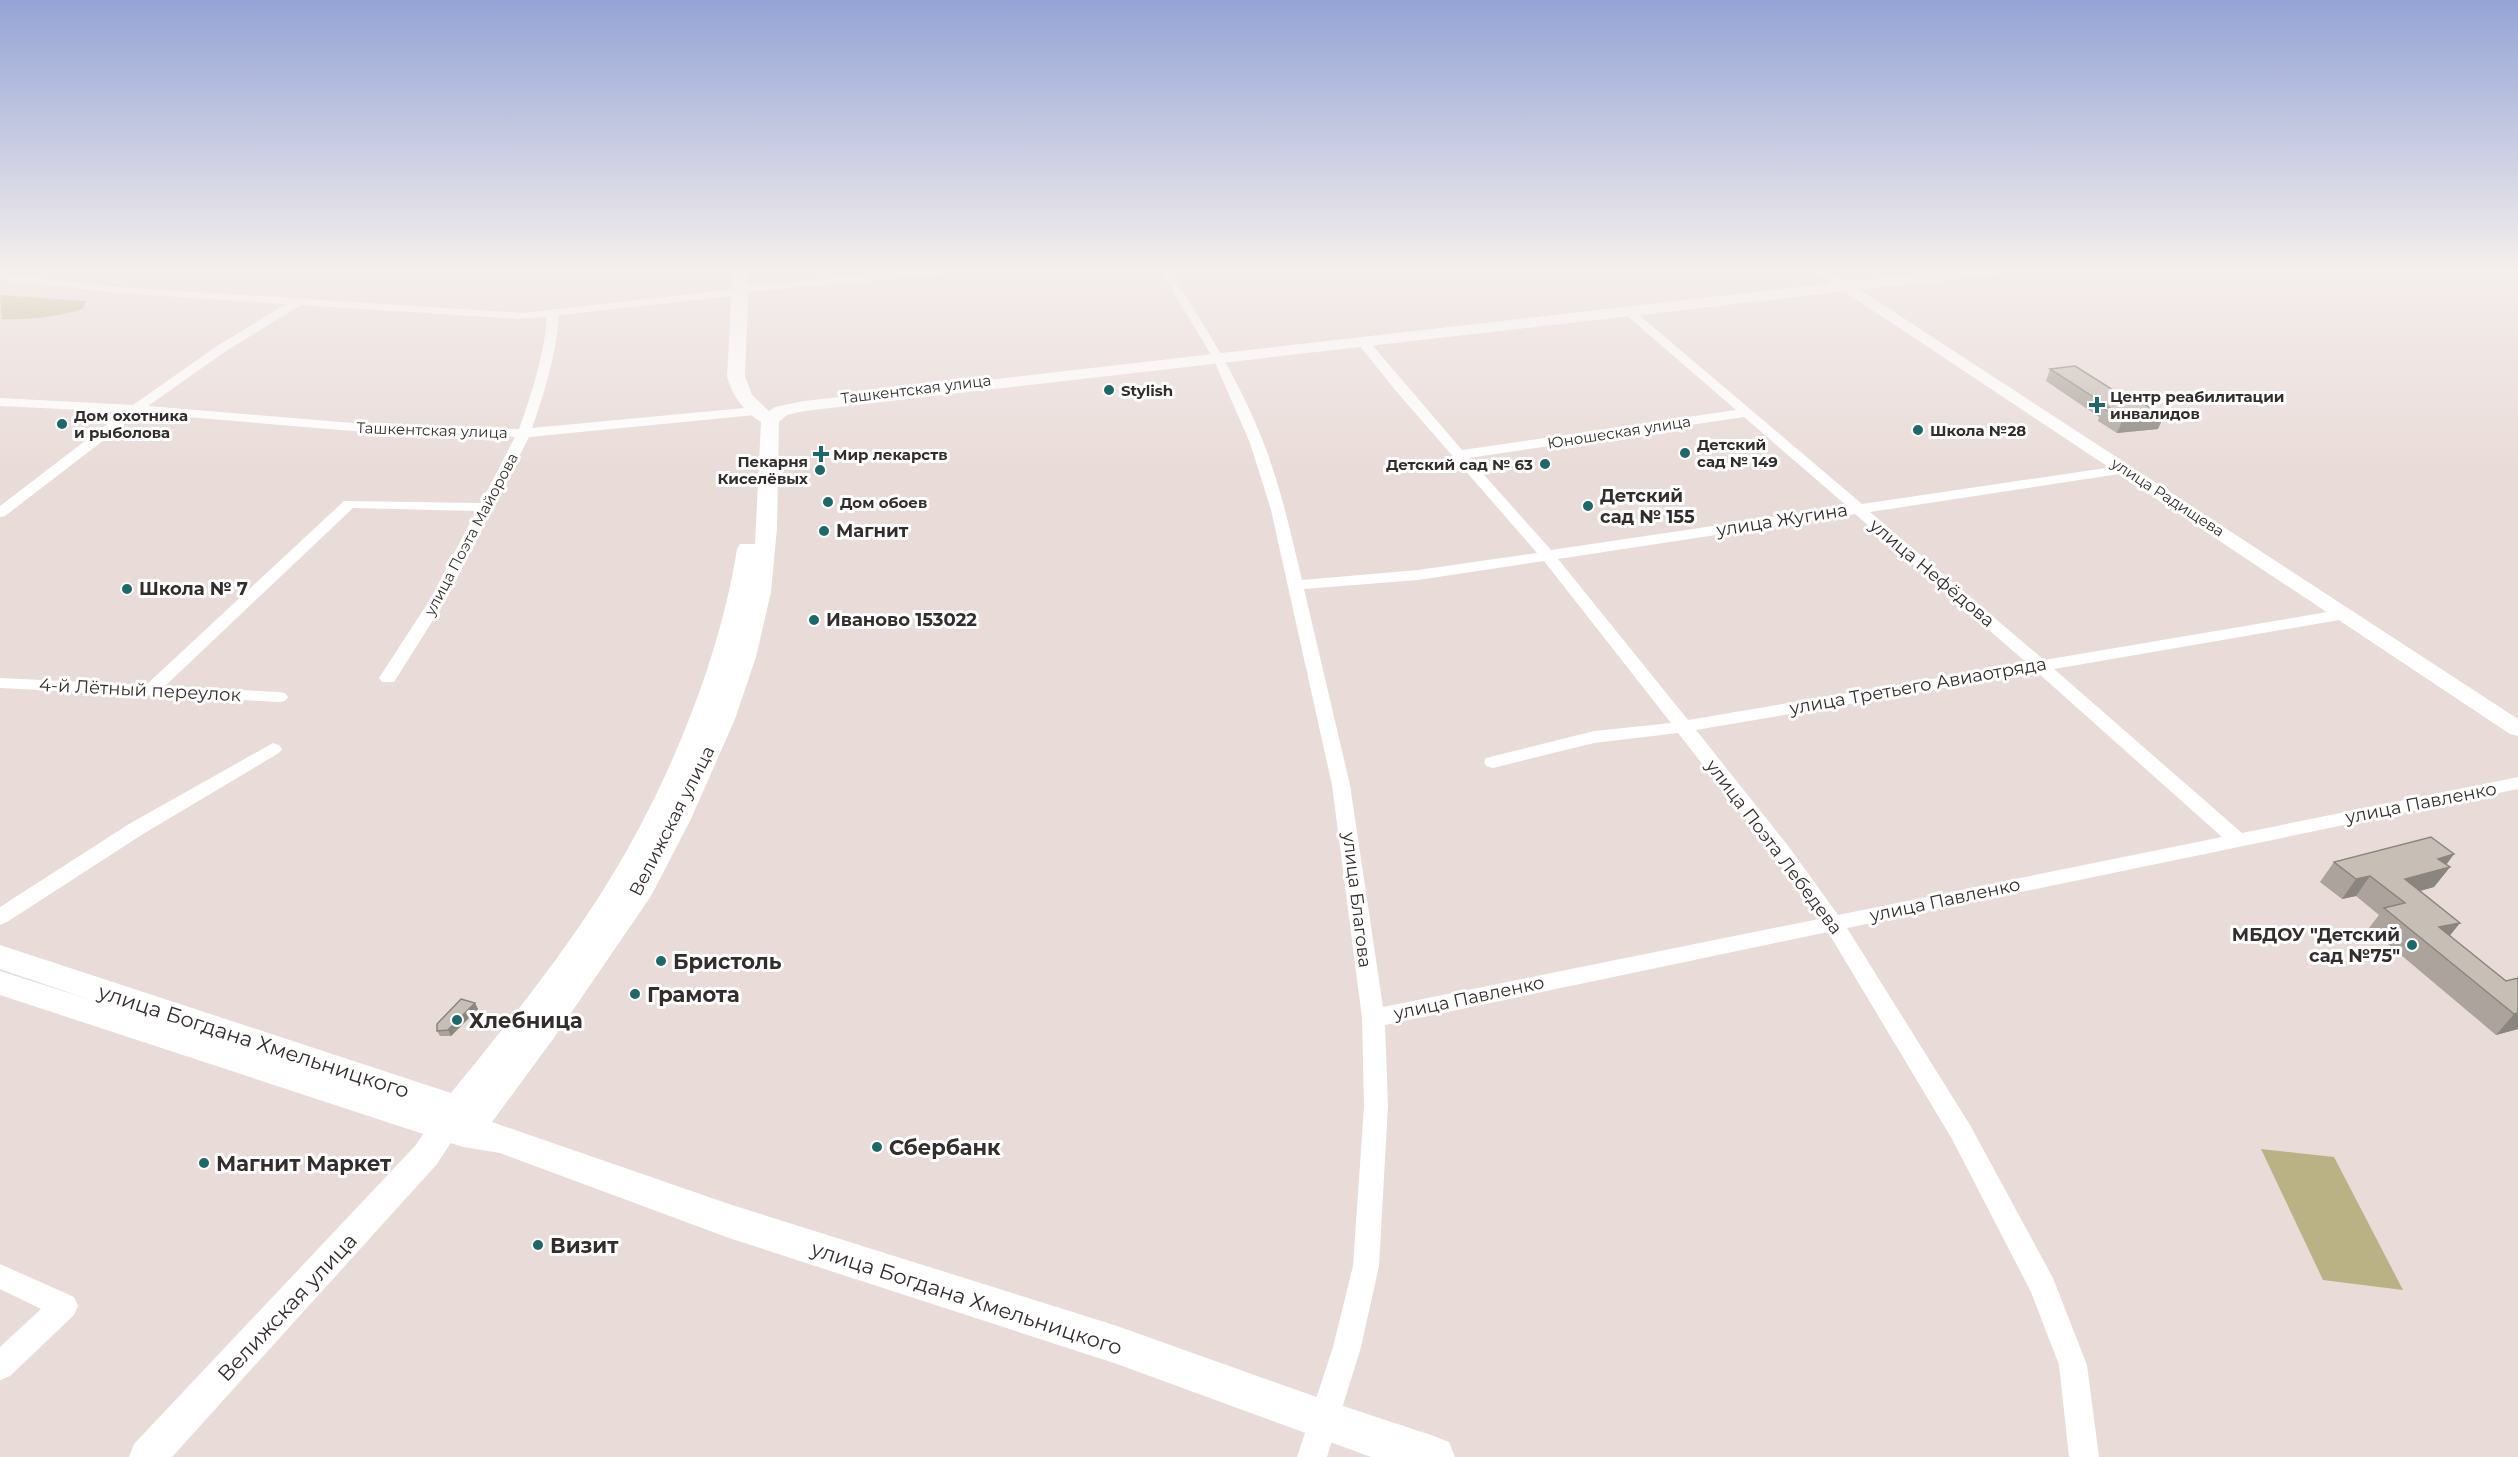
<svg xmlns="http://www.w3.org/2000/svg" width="2518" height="1457" font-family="Montserrat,sans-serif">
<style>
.green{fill:#bab184}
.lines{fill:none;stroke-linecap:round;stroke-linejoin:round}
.minor{fill:#fff;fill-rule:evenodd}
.tertiary{fill:#fff;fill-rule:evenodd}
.secondary{fill:#fff;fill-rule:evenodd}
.wall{fill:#aba39c}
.shaded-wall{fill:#8b857f}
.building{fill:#c7beb5;stroke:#8b857f;stroke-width:1.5}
.poi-dot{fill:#1c696c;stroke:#fff;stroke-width:2}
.labels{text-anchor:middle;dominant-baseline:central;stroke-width:6;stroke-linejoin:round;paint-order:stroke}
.far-street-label{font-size:15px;fill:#332e2d;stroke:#fff}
.far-poi-label{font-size:15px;font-weight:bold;fill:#332e2d;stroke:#fff;text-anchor:start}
.poi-label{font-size:18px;font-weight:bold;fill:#332e2d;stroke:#fff;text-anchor:start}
.street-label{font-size:18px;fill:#332e2d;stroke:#fff}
.near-poi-label{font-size:21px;font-weight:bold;fill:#332e2d;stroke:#fff;text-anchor:start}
.near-street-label{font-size:21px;fill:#332e2d;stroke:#fff}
</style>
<rect width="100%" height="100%" fill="#e9dbd8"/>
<path class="green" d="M0 295 86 301 83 309C55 317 31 320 2 319Z
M2261 1149 2334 1157 2403 1290 2323 1280Z"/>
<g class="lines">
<path class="minor" d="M932 268H973L968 271 745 292 740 295 559 315C556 355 545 391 532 428L755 407 761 411 755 415 529 437 447 598 394 682H382L379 678 431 598 476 511 353 508 165 686 279 692 285 693 288 697 285 701 279 702 0 688V678L146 685 344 501 481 503 515 437 389 434 139 413 5 516 0 517V506L123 412 0 406V398L133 405 217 346 286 304 117 293 0 279V273L117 287 523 313 735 289 740 286ZM301 305 523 319 547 317C544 356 532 392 519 429L389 426 148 406 226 351Z
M1159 268H1169C1204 326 1240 380 1264 444 1281 488 1291 534 1302 580L1418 570 1537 553 1396 391 1359 345V339H1367L1462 450 1736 410 1624 313V309H1632L1862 504 2126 465 2131 466 2133 469 2131 472 2126 473 1870 512 2044 660 2345 609 2351 611 2353 614 2351 617 2345 619 2054 669 2242 833 2518 777V789L1847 928 1970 1125 2053 1278 2087 1365 2099 1457H2069L2059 1365 2031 1292 1952 1139 1828 932 1385 1025 1388 1106 1379 1266 1361 1347 1327 1457H1297L1333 1347 1353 1266 1364 1106 1362 1018 1332 785 1271 510 1250 443 1213 358ZM1744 417 1847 506 1551 550 1469 458ZM1855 514 2027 663 1688 720 1558 559ZM1544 561 1671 723 1594 731 1486 758 1484 762 1486 766 1493 768 1594 743 1678 733 1775 857 1819 919 1383 1007 1350 785 1304 589 1418 580ZM2037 672 2222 837 1838 915 1789 847 1696 730Z
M273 743 279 745 282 749 279 753 143 834 7 922 0 925V907L129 824Z
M0 1264 74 1297 78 1306 74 1315 10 1376 0 1380V1347L41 1309 0 1289Z"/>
<path class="tertiary" d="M1809 268H1825L1845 280 2518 719V736L2510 734Z
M454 1102 465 1106 469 1115 437 1164 172 1457H129L134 1444 415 1146 443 1106Z"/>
<path class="secondary" d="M733 268H749L745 376 752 395 769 411 775 407 804 401 1963 268H2010L2003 273 804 411 787 415 779 422 777 528 771 592 756 657 735 719 691 819 651 896 556 1035 492 1122 729 1204 1117 1326 1325 1400 1434 1436 1449 1442 1455 1457H1371L1117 1364 729 1238 500 1153 463 1147 0 995V971L91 1000 0 969V945L451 1093C508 1023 566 952 613 874 670 780 720 658 737 549L740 544H755L761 422C744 411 732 396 727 376Z"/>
</g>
<path class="wall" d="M2464 268H2500L2472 271Z
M2050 369 2158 429 2117 433 2098 421 2099 417 2046 381Z
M2334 862 2447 865 2450 867 2434 887 2420 891 2450 936 2506 981 2518 1029 2496 1035 2369 928 2379 915 2356 896 2342 899 2320 882Z
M478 1009 451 1036H440L437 1031Z"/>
<path class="shaded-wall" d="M2474 268H2500L2472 271Z
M2164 416 2158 429 2117 433 2122 421Z
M2454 854 2444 868 2450 867 2434 887 2398 897 2405 879 2438 859Z
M2370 876 2356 896 2342 899 2356 879Z
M2460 923 2444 943 2439 927Z
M475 1003 478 1009 451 1036 448 1030Z
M2518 1013V1029L2496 1035 2514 1014Z"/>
<path class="building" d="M2075 366 2135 404H2144L2164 416 2122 421 2103 408 2109 407 2050 369Z
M2431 837 2454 854 2438 859 2450 867 2405 879 2460 923 2439 927 2506 981 2518 978V1013L2514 1014 2384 908 2405 903 2370 876 2356 879 2334 862Z
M461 999 475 1003 448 1030 437 1031V1024Z"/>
<linearGradient id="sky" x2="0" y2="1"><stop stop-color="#95a4d6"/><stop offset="0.57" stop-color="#f5efed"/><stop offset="1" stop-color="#f5efed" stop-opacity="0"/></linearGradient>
<rect width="2518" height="472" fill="url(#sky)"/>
<g class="poi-dot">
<circle cx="1109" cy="390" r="6"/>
<path d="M2094 396h6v6h6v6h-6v6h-6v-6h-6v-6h6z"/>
<circle cx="62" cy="424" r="6"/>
<circle cx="1918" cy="430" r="6"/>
<circle cx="1685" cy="453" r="6"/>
<path d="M818 445h6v6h6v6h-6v6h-6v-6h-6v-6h6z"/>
<circle cx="1545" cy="464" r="6"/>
<circle cx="820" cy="470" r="6"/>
<circle cx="828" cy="502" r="6"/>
<circle cx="1588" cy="506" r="6"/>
<circle cx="824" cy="531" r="6"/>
<circle cx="127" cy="589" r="6"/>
<circle cx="814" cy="620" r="6"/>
<circle cx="2412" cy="945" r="6"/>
<circle cx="661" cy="961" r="6"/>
<circle cx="635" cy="994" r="6"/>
<circle cx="457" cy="1020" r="6"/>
<circle cx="877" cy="1147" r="6"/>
<circle cx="204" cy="1163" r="6"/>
<circle cx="538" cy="1245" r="6"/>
</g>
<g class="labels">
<g class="far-street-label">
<text transform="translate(916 389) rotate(-7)">Ташкентская улица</text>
<text transform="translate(432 430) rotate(2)">Ташкентская улица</text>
<text transform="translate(1619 432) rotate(-9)">Юношеская улица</text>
<text transform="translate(2168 497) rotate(33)">улица Радищева</text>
<text transform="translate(471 534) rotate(-62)">улица Поэта Майорова</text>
</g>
<g class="far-poi-label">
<text x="1121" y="390">Stylish</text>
<text x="2110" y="396">Центр реабилитации<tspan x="2110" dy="17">инвалидов</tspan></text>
<text x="74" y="415">Дом охотника<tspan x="74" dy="17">и рыболова</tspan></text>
<text x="1930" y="430">Школа №28</text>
<text x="1697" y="444">Детский<tspan x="1697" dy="17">сад № 149</tspan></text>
<text x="833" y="454">Мир лекарств</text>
<text x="808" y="461" text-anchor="end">Пекарня<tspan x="808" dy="17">Киселёвых</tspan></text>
<text x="1533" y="464" text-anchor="end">Детский сад № 63</text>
<text x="840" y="502">Дом обоев</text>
</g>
<g class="poi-label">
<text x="1600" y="496">Детский<tspan x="1600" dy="21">сад № 155</tspan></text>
<text x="836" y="531">Магнит</text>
<text x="139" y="589">Школа № 7</text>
<text x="826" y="620">Иваново 153022</text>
<text x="2400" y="935" text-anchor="end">МБДОУ "Детский<tspan x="2400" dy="21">сад №75"</tspan></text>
</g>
<g class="street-label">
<text transform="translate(1782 520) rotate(-9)">улица Жугина</text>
<text transform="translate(1932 573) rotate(40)">улица Нефёдова</text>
<text transform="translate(1918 686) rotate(-10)">улица Третьего Авиаотряда</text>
<text transform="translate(140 690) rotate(3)">4-й Лётный переулок</text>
<text transform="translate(2421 803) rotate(-11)">улица Павленко</text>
<text transform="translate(672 821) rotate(-63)">Велижская улица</text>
<text transform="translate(1774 847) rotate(53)">улица Поэта Лебедева</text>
<text transform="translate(1357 900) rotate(83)">улица Благова</text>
<text transform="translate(1945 900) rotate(-12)">улица Павленко</text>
<text transform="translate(1469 998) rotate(-12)">улица Павленко</text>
</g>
<g class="near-poi-label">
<text x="673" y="961">Бристоль</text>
<text x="647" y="994">Грамота</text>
<text x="469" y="1020">Хлебница</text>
<text x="889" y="1147">Сбербанк</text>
<text x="216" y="1163">Магнит Маркет</text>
<text x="550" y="1245">Визит</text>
</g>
<g class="near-street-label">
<text transform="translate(254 1041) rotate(18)">улица Богдана Хмельницкого</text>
<text transform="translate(967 1298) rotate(18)">улица Богдана Хмельницкого</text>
<text transform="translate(287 1307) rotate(-47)">Велижская улица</text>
</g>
</g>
</svg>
